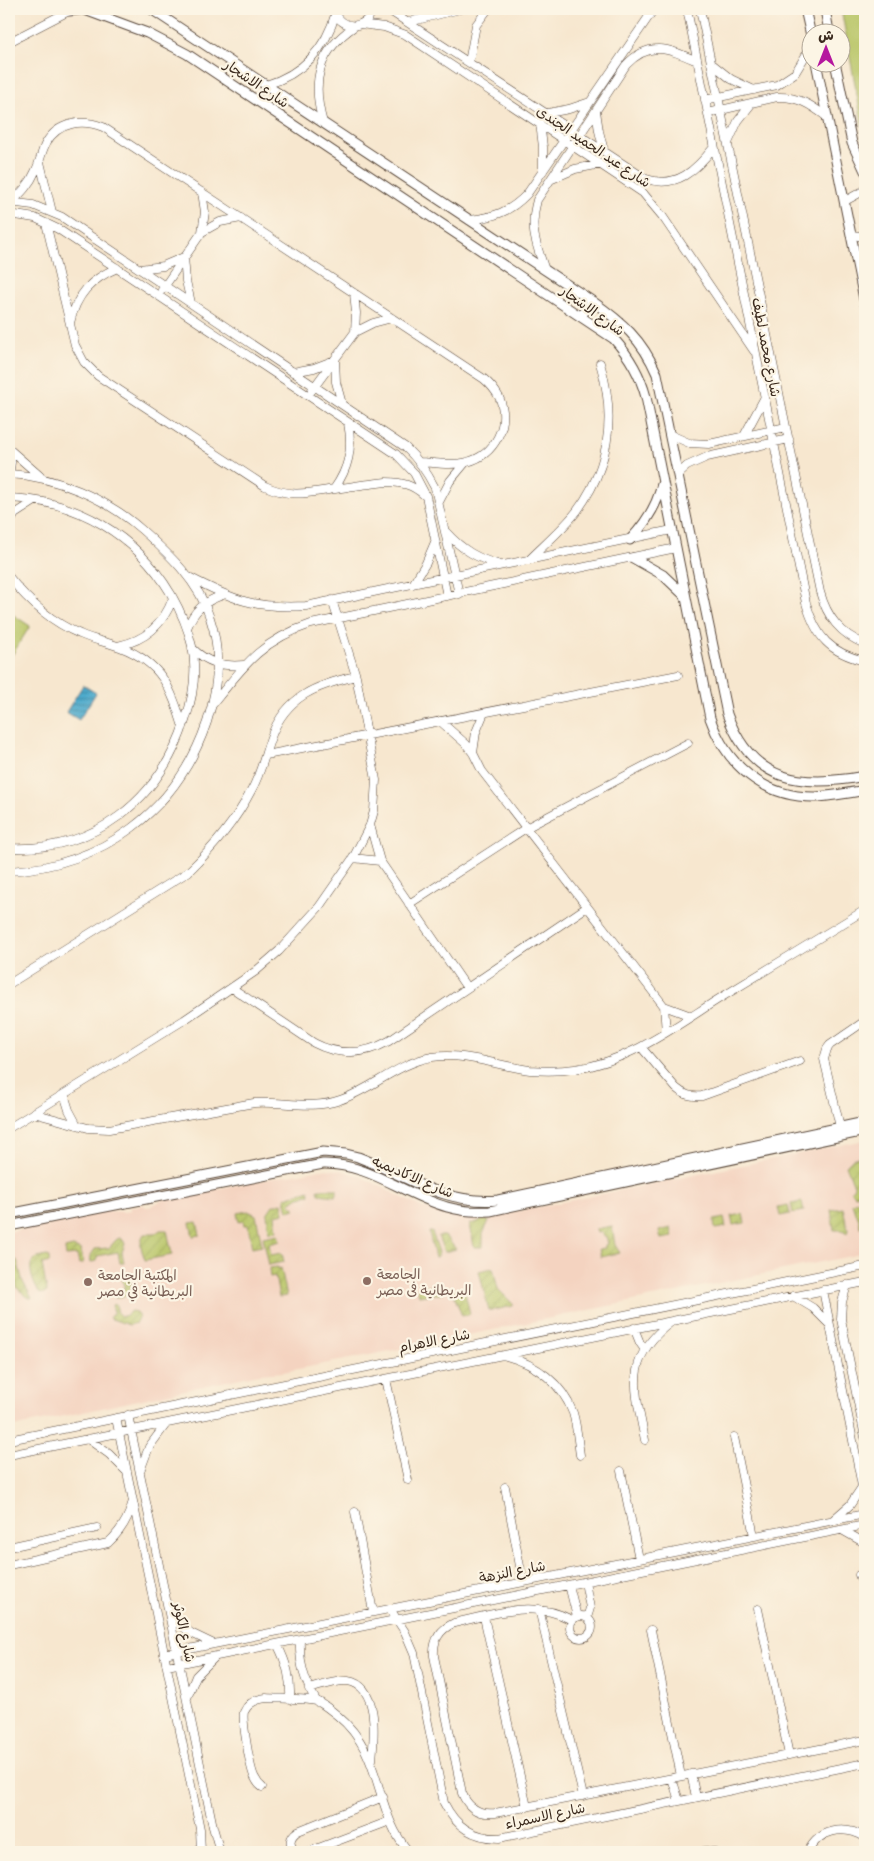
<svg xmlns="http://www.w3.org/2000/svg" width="874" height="1861" font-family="'Patrick Hand','Playpen Sans Arabic',sans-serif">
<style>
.built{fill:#f4d3c0}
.park{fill:#b8c566;stroke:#7a7842}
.garden{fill:url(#garden-furrows);stroke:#7a7842}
.water{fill:url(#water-rules);stroke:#446a75}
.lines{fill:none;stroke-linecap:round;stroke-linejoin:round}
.minor-casing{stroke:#574639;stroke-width:9}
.tertiary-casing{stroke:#574639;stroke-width:11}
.minor{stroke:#fff;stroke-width:8}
.tertiary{stroke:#fff;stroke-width:9}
.education-dot{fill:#8d6e63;stroke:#fcf5e5;stroke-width:2}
.labels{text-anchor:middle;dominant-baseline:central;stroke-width:4.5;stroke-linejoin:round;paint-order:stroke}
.street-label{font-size:14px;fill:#3b2a1e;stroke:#fcf5e5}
.education-label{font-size:14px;fill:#785e54;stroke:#fcf5e5;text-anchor:start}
</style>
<defs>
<pattern id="garden-furrows" width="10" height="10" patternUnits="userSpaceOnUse" patternTransform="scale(1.25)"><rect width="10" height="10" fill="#b8c566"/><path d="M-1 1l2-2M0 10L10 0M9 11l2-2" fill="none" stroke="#9fa958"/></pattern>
<pattern id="water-rules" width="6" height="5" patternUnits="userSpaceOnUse" patternTransform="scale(1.25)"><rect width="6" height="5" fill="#4eaacc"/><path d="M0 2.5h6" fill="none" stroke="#428ba5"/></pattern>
</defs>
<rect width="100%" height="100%" fill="#fcf5e5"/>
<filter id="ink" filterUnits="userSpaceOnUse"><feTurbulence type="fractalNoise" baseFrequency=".02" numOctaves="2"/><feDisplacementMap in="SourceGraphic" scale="10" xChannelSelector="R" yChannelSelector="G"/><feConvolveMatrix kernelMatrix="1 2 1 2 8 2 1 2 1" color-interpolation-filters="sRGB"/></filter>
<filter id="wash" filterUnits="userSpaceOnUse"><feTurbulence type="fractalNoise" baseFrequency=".0096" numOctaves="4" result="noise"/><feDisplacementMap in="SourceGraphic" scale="20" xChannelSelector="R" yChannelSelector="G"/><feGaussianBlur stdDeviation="1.12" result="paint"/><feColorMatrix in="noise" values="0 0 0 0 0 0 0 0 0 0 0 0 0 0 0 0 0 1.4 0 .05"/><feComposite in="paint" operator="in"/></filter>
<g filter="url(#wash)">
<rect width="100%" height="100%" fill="#f7e7cf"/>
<path class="built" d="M865 1140V1253L430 1343 283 1372 259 1374 9 1428V1232L109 1211 125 1212 131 1210V1207L144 1205 145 1207H150L164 1199 321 1169 340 1170 360 1176 421 1207 433 1210 472 1217H490Z"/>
<path class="park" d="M841 9H865V138Z
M9 612 30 626 9 660Z"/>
<path class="garden" d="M865 1156V1193L855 1195 851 1191 854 1186 846 1165 853 1158Z
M318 1189H337V1195L334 1196 319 1194Z
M309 1190 310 1195 299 1197 290 1203 295 1209 288 1211 285 1198Z
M864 1198 865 1226 860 1227C860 1217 854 1212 852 1203Z
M802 1202 804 1211 793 1213 791 1204Z
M282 1203 284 1213 275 1215 277 1231 269 1232 267 1214 273 1205Z
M788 1205 790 1214 780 1216 778 1207Z
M843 1208 848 1230 847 1233 842 1230H834L831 1210Z
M248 1211 256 1215 262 1246 252 1248 248 1225H244L243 1221 239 1222 237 1213Z
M743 1214 745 1223 733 1225 731 1216Z
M724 1218 726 1227 715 1229 714 1220Z
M484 1220 489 1221 483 1234V1247H474L470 1224Z
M197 1222 200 1235 193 1236 190 1223Z
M612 1226 615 1245 620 1253 601 1257 599 1249 605 1248V1245L608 1244 606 1236H603L602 1232 597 1233 596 1229Z
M671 1228 673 1237 661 1239 659 1231Z
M160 1230H167L172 1255 145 1260C142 1250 138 1244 144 1234H155Z
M429 1232H432L439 1252 438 1256 435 1258Z
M278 1234 280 1241 269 1244 271 1255 282 1253 284 1262 269 1265 263 1237Z
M438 1236H445L456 1249 444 1252Z
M120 1238 123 1240 125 1244 122 1252 124 1263H120L118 1252 97 1256V1261L91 1262 90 1257 95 1249 109 1248 117 1239Z
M73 1247 81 1250 83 1263 79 1264 77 1255 66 1256 65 1249Z
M48 1256 50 1262 42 1264 47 1292 41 1294C37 1290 35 1286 33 1280 28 1263 30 1258 48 1256Z
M17 1260 23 1282 32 1298H29L17 1288 11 1261Z
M278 1267V1269L281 1268 287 1296 279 1297 275 1276 270 1277 269 1268Z
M493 1268 498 1289 513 1304V1306L489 1311 479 1271Z
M122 1273H132C131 1288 132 1296 115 1298L114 1296C131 1288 121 1287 122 1273Z
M433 1286 439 1288 443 1294H431L419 1296 417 1287Z
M464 1288 470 1314 462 1316 452 1290Z
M115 1304C119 1309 115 1317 125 1316L131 1311 136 1312 139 1316 136 1323 129 1325 109 1318 114 1312 112 1305Z"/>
<path class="water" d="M83 685 96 693 79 720 66 712Z"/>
</g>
<g filter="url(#ink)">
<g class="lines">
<g class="minor-casing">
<path id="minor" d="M387 9 646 179C677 189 696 170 714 147
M687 9 806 603C816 637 830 653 865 661
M700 9 820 592C827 617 840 634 865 644
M335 11C341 31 368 30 372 9
M409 22 460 9
M360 24 384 27 406 35 643 193 663 217 754 351
M9 42 69 11
M469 62 476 25 488 9
M711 63 731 79 754 90
M266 85C302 74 326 49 336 12
M705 100 777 85 795 73 812 45
M596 111 599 131 604 151
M548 113 569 109 590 102
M708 113 777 97C798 96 811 105 827 117
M323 123C311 81 318 51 355 26
M540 123 543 147V171
M728 143 738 121 752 103
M40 162 52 212
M552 179 575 169 601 164
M845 201 865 190
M9 202 33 205 62 217 405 447C418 459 427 472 435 488L459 594
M12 202C21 193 30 184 35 172 40 163 41 152 46 143 58 122 82 119 103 127L484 379C490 384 495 390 499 397 511 424 495 455 467 462 453 466 435 463 420 462
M9 214 35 218 58 229 396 454 414 473 426 496 447 596
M470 220C494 217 510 212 527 194L654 9
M46 223 75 345 84 362 98 376 265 486C291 498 308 493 335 489 352 486 369 484 386 482 402 482 413 485 424 495
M202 232 205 212 202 192
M852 235 865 237
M140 269 163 266 184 257 186 281 191 303
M545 270C536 244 529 228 537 200L626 65C650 40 669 49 697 61
M162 290 202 232 220 222 241 218
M354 293 356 313 355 332
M70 323C76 295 91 279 117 268
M293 372 314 368 335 360 336 382 342 404
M312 390 355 332 373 323 392 318
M671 435 689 443 709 444 786 427
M744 436 765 397
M9 449 40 476
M9 474C56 476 107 499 142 530 170 555 199 582 210 618 222 653 218 688 207 722 177 811 102 866 9 871
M678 474 687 466 707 457 789 439
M9 477 11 462 10 451
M334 489C349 468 353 448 348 423
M9 498C77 500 136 535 171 594 180 610 188 628 192 646 197 671 193 698 185 721 159 801 94 852 9 848
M439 502 450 481 465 463
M9 523 15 514 35 501
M446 532C462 550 478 559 501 565
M529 560C545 544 563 529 577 511 611 465 616 416 600 363
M9 577C28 601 51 622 80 634 93 640 107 642 120 647 162 663 171 688 183 727
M189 577C233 600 256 609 306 606L672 530
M413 584 426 563 435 542
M187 628C194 610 205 601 223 595
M118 646C146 640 163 625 173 598
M192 648C207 663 223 667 244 665
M213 704C244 665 262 640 311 624L676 548
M440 721 466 744 473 753 482 771 664 1006 691 1016
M473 753 476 732 484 713
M266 755 678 675
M370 825 380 861 467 988
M353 858 380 861
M409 904 526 828 688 743
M9 984 188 872C213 848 235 822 251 791 261 774 264 756 271 737 286 696 317 685 356 676
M232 988 314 1043C339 1056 364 1055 389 1041L587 907
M664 1006 666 1032
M641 1047 676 1088C684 1095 691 1097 702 1096L800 1061
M64 1094 69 1110 77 1125
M33 1113 88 1128 109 1129 254 1103C283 1101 312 1110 340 1100 372 1089 398 1063 432 1057 465 1052 498 1066 530 1070 545 1071 560 1071 575 1069 628 1062 673 1028 717 1000 766 970 816 940 865 910
M840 1127 824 1059 827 1049 830 1045 865 1021
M9 1128 184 1020 256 971 279 951 319 907 353 858 370 825 374 811 376 780 356 676 332 600
M847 1285 842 1302 841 1319 865 1437
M823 1290 865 1501
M793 1296 813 1308 829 1324
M634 1328 640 1343 645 1350
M506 1356C536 1364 562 1383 573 1413 577 1426 578 1442 580 1455
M386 1379 408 1480
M128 1415 213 1827 220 1852
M116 1418 200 1829 201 1852
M734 1437 754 1536
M88 1439 109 1454 126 1471
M9 1440 865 1266
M645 1440C635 1389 623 1359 671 1322
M9 1455 865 1282
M140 1471 149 1447 166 1424
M621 1471 639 1559
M505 1487 523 1582
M355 1512 373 1612
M834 1519 850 1505 862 1487
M842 1530 865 1543
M9 1547 97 1528
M9 1565 108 1543C120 1532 128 1520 132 1504
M859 1575 865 1589
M585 1582 590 1608 587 1618
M569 1585 577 1617
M390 1609 405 1632 414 1653 444 1803C456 1827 473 1838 499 1838L865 1763
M539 1609 583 1796
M758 1609 789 1755
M570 1627a11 11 0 1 1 22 0a11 11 0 1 1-22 0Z
M170 1617 191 1633 214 1644
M484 1617 527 1807
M572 1620C532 1599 496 1614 454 1623 439 1630 433 1640 434 1656L462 1793C468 1808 479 1815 495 1813L865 1740
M651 1630 681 1776
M300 1639C299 1663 304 1681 317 1702
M277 1644C287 1663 291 1679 290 1700
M164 1654 865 1514
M167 1666 865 1525
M309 1689C321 1686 336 1680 348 1681 380 1686 374 1738 372 1760
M187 1698 196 1676 215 1657
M691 1774 696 1797
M672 1778 679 1801
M262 1787C259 1785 257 1782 255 1778 250 1770 242 1721 244 1712 248 1703 257 1699 266 1698 278 1699 310 1698 319 1702 326 1706 332 1711 338 1716 385 1755 373 1811 409 1852
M296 1852C288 1845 289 1837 298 1831L383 1797
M308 1852 390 1821
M698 1852 706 1851 715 1852
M808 1852C819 1829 844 1825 865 1837"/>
</g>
<g class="tertiary-casing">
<path id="tertiary" d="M60 9 69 11 87 9
M151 9 592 301C622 322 642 339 657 374L727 714C752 783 801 788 865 776
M805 9 812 40
M825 9 829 32
M85 10 147 33 187 54 614 339C630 357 640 374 646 397L710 718C726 765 764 798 816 797 832 796 849 793 865 790
M816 62 865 304
M835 62 852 143 865 171
M581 316 592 301
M630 540C646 523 657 506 662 484
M633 558 663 575 685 596
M9 1214 323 1152 346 1154 358 1157C405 1175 444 1205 498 1200L865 1122
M9 1226 323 1164C369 1163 404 1195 447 1207 461 1211 475 1212 490 1211L865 1131"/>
</g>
<use href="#minor" class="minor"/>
<use href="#tertiary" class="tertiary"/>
</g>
</g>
<g class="education-dot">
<circle cx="367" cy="1281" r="5"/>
<circle cx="88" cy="1282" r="5"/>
</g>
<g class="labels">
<g class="street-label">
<text transform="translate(257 83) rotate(34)">شارع الاشجار</text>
<text transform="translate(594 146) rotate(34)">شارع عبد الحميد الجندى</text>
<text transform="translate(593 310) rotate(36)">شارع الاشجار</text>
<text transform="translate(767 347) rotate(79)">شارع محمد لطيف</text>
<text transform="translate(413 1176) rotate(23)">شارع الاكاديميه</text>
<text transform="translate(434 1340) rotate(-11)">شارع الاهرام</text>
<text transform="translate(512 1571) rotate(-11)">شارع النزهة</text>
<text transform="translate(185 1632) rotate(78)">شارع الكوثر</text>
<text transform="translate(545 1815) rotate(-12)">شارع الاسمراء</text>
</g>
<g class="education-label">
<text x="377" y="1273">الجامعة<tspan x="377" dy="16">البريطانية فى مصر</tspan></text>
<text x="98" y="1274">المكتبة الجامعة<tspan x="98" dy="16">البريطانية في مصر</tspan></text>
</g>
</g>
<rect width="874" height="1861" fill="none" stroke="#fcf5e5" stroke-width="30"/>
<g transform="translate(826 48)"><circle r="24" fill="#fcf5e5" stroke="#afa495"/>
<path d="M0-4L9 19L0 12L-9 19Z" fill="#b5179e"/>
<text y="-8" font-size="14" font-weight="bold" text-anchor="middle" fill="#3b2a1e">ش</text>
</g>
</svg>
